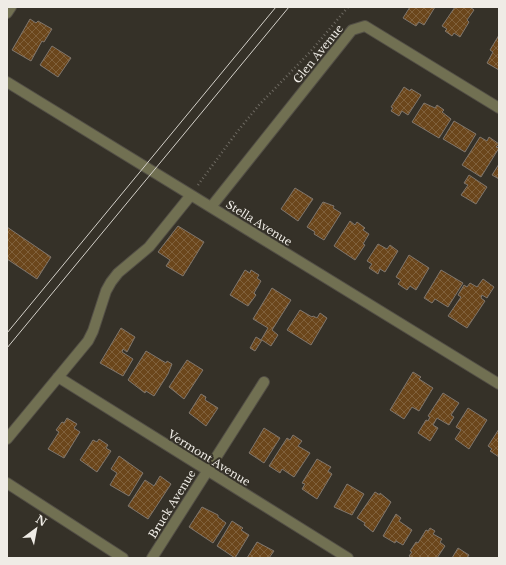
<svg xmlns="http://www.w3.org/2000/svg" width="506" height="565" font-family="'Libre Baskerville',serif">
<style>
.building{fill:url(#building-cross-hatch);stroke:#7f766d}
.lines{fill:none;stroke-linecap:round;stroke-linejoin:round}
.minor-casing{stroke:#534f46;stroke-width:12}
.path{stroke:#6f6b63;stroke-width:2.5;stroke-dasharray:1 3;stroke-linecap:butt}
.minor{stroke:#717052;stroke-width:10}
.tram{stroke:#d3d0c9;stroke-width:1}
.labels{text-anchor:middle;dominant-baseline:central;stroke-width:4;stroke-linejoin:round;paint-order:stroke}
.street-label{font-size:11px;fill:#efece6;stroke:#353128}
</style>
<defs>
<pattern id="building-cross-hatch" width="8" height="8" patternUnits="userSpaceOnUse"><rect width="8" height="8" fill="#6b461b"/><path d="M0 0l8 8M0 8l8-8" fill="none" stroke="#80613c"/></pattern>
</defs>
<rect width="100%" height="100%" fill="#353128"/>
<path class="building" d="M410 7H435L424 25 419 22 416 26 403 18Z
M455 7H470L474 10 467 20 469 22 460 37 454 33 452 36 445 31 447 29 442 26Z
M30 19 36 23 38 21 52 29 44 42 42 41 31 61 12 50Z
M499 35V70L487 63 493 52 490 50Z
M52 46 71 58 58 77 40 65Z
M404 87 410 91 411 89 421 95 408 115 402 111 399 116 391 111 393 108 391 107Z
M424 103 435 108 437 105 444 110 442 112 451 119 439 138 412 122Z
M454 121 476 134 465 152 443 139Z
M480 137 487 141 489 137 499 144 496 147 499 148 481 177 462 165Z
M499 164V179L492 175Z
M469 175 487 187 476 204 461 195 468 185 464 183Z
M295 188 313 199 298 221 281 209Z
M323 202 334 206 333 208 341 213 324 240 314 234 315 232 307 227Z
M350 221 355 225 357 222 365 228 363 230 369 234 363 244 365 245 355 260 334 246Z
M178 226 204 242 183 276 166 266 170 260 158 252Z
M7 227 51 257 37 279 7 259Z
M378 244 387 249 390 245 398 251 385 272 380 269 378 274 369 268 372 264 367 261Z
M409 255 429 268 416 290 410 286 407 290 398 284 401 280 396 277Z
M245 270 250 273 251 270 259 275 257 278 261 281 254 293 256 295 248 306 230 295Z
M441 270 463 283 448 307 435 299 432 303 424 298Z
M483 279 494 287 487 298 482 295 481 298 485 301 467 328 448 316 461 297 458 295 464 285 467 287 470 283 477 287Z
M272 288 291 300 272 330 278 335 271 346 262 340 255 351 250 348 256 337 261 340 268 328 253 319Z
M300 310 312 317 313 316 317 318 320 313 327 318 311 345 287 330Z
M121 328 135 337 127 352 123 349 122 352 133 359 123 376 100 363Z
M146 351 166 363 167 361 172 364 168 374 154 396 146 391 145 393 128 380Z
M187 360 203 370 184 399 169 387Z
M413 372 421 377 419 379 433 388 419 411 412 407 404 419 390 410Z
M443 393 459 403 451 415 454 417 449 425 437 418 433 425 438 428 430 441 418 433 426 420 428 421 430 417 428 416Z
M201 394 206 397 205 400 218 408 206 426 189 413Z
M468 408 487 420 469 449 455 439 461 430 456 427Z
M67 418 77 424 74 428 80 432 64 458 48 449 59 432 56 430 62 422 64 423Z
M264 428 280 438 264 463 249 453Z
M499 429V457L490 451 492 449 488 446Z
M293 435 302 441 298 446 310 453 294 477 282 469 280 473 269 466 287 438 290 440Z
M99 439 108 445 106 448 111 451 97 472 80 460 93 440 97 442Z
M119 456 143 473 129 496 110 485 117 473 111 469Z
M317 459 331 467 328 471 332 474 317 499 302 489 305 484 302 483Z
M160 476 171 484 148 519 128 506 145 480 154 486Z
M347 484 364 494 352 515 334 507Z
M375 492 380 495V493L391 502 373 532 364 525 365 523 357 518Z
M202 507 218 515V517L226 523 213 543 189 527Z
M396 514 401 518 399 521 412 530 403 545 396 541 395 543 383 536Z
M232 521 243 528 241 530 249 535 235 558 217 546Z
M430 528 435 531 433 534 442 539 440 542 445 546 437 558H412L409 556 412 552 410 551 416 542 418 543 426 530 428 531Z
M257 542 274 551 269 558H247Z
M458 548 469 555 467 558H452Z"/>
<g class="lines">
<g class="minor-casing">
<path id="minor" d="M7 13 11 7
M7 82 499 384
M211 207 352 30 365 26 499 108
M58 377 348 558
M7 439 88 341 93 331 106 291 111 282 118 273 149 247 191 195
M7 483 123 558
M152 558 264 382"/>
</g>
<path class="path" d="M198 185 237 132 259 105 311 51 348 7"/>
<use href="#minor" class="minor"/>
<path class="tram" d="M7 333 276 7
M7 348 289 7"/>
</g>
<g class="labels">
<g class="street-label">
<text transform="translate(318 54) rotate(-51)">Glen Avenue</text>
<text transform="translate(259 223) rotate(32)">Stella Avenue</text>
<text transform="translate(209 458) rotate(32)">Vermont Avenue</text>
<text transform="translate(172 504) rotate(-58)">Bruck Avenue</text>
</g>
</g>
<rect width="506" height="565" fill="none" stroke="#efece6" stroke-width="16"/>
<g transform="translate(36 529) rotate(32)" stroke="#353128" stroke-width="3" paint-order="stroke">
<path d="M0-3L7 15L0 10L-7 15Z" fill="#efece6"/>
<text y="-6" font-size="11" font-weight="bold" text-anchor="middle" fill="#efece6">N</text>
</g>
</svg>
